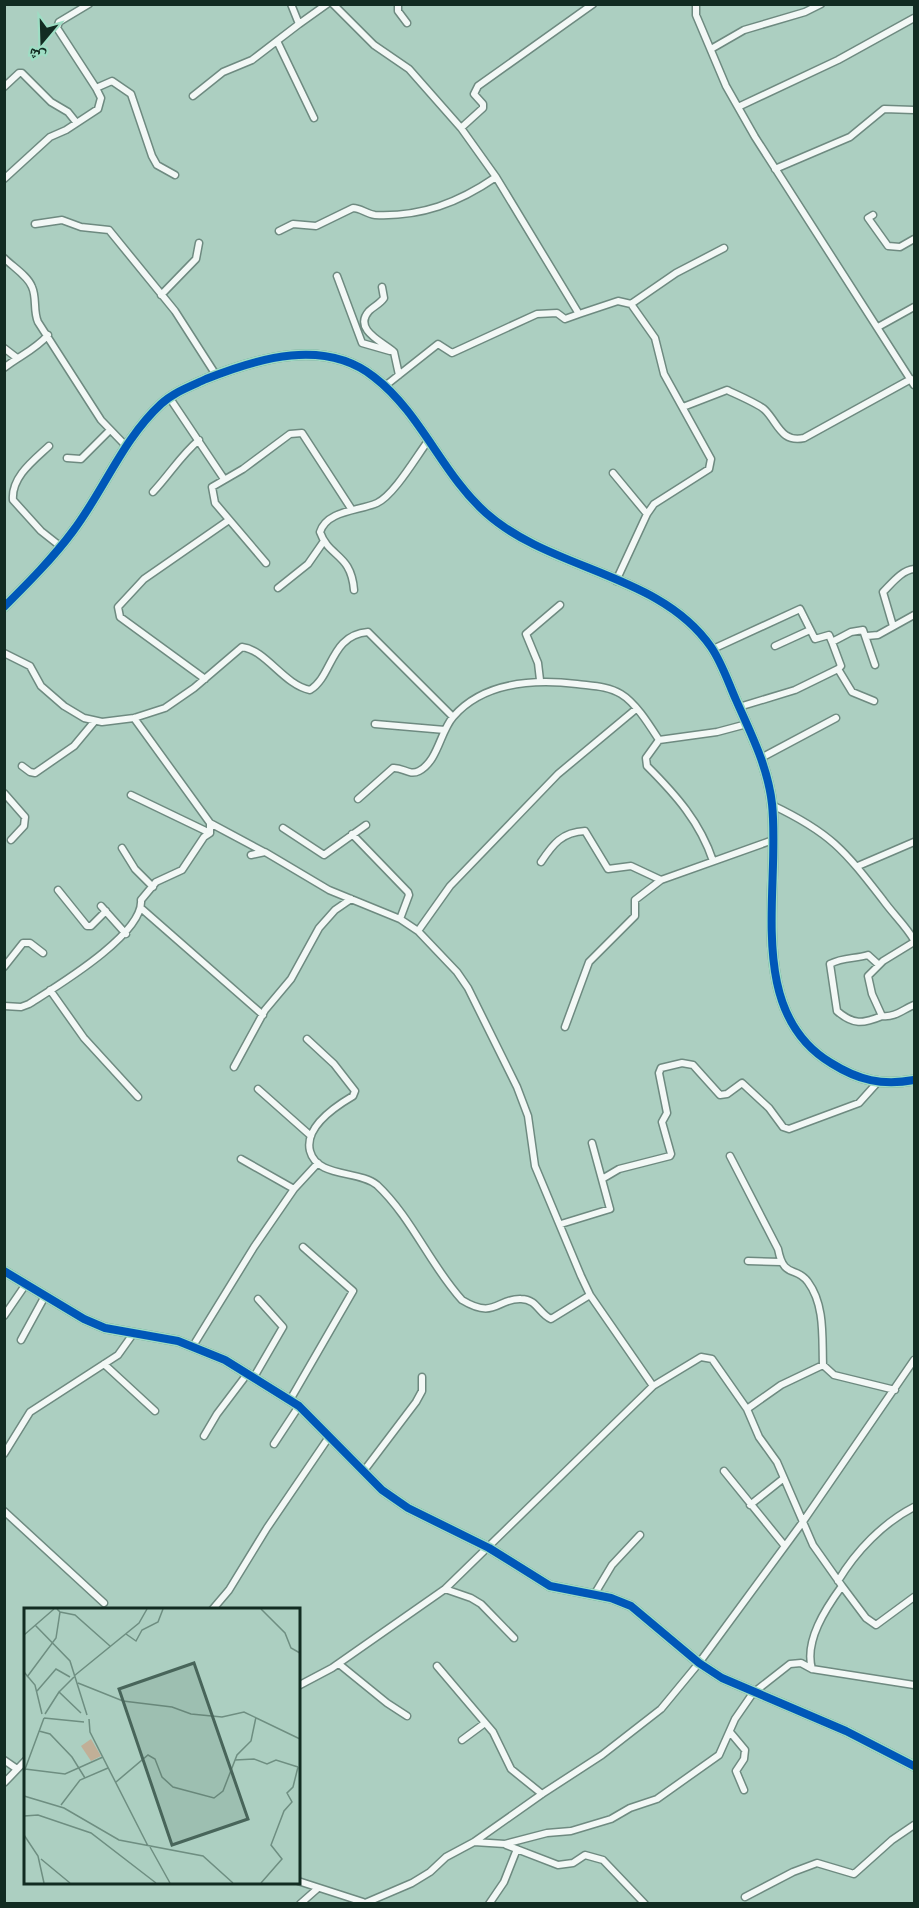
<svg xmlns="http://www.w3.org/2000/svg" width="919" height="1908" font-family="Lato,'Noto Naskh Arabic',sans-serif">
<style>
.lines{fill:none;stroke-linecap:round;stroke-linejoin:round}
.street-casing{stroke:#6e8a80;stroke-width:9}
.secondary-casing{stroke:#6e8a80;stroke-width:11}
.street{stroke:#f3f8f6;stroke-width:6}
.secondary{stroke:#f3f8f6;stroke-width:8}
.cycleway-casing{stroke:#9eddc4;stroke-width:11}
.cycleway{stroke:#0057b8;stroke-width:8}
.inset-road{fill:none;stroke:#6e8e81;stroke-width:1.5}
.view{fill:#48655a;fill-opacity:0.15;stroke:#48655a;stroke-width:3}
.inset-edge{fill:none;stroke:#122c22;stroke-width:3}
</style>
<rect width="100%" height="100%" fill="#accfc1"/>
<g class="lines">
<g class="street-casing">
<path id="street" d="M291 4 299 24 327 4
M333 4 374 45 409 69 461 128 496 177 579 314 618 301 631 304 655 338 664 374 711 459 709 469 654 504 647 514 616 581
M398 4V11L407 23
M696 4V15L726 86 755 137 914 385
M278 43 314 118
M711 49 744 30 805 12 821 4
M4 87 19 73H22L51 102 68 112 76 122
M96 88 112 81 131 94 152 156 157 165 175 175
M193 96 223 72 252 60 299 24
M738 107 838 60 914 18
M461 128 483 108V104L474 94 478 86 593 4
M775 169 850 137 884 109 914 110
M4 179 50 137 66 130 98 109 101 98 96 88 57 28 59 22 89 4
M873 215 868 218 888 246 900 247 914 239
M35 224 62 220 81 227 109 230 175 311 216 375
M279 231 293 224 316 226 353 208C361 208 366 214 375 215 421 217 458 203 496 177
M4 258C13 267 28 276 32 287 37 298 33 311 38 322L101 420 127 447
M337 276 362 343 390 351
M382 287 384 298C380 304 374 306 369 311 352 330 385 343 394 352L399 375
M161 295 196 259 199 243
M631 304 676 273 724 248
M878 327 914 307
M4 348 17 358
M4 368C19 356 35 350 48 335
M385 386 438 344 452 353 537 314 557 313 565 319 579 314
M169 397 224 479
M683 407 727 390C735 394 759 404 765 410 778 423 781 443 804 438L911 379
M49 446C34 460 11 477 13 500L41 531 60 546
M67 458 81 459 109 431
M613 473 647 514
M153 492C170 474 181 455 199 440
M266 563 215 503 212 487 243 469 290 434 302 433 352 510
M278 588 308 564 324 541
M354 590C351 553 329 558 320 532 327 510 359 511 377 503 394 495 416 457 428 441
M893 626 883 592C892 583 902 570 914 569
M867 636 878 635 914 615
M775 646 810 630
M713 649 800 609 815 639 829 635 832 642 851 632 863 630 875 665
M4 653 30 666 41 686 64 706 84 718 102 722 134 718 165 708 194 688 242 647C266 650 284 685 310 690 333 676 330 635 368 632L453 717
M838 669 852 692 874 701
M205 679 120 617 118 607 144 579 229 520
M540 680 538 663 526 634 560 605
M739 707 795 690 838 669 841 666 832 642
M375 724 445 730
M659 740 646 758 647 766C676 795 700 822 713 861
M761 758 836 718
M22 766 30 772 35 773 74 746 94 722
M4 793 25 817 24 826 11 840
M131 795 210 833
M358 799 393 768C403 767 409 776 419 771 438 761 440 732 453 717 484 681 534 679 577 684 592 686 608 686 621 694 636 703 650 726 659 740L717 732 747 724
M772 805C831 833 844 850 883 900 893 914 906 926 914 940
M210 823 264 852
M283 828 324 855 366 825
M352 834 408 892 409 895 400 919
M122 848 135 869 153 887
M251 855 265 852 329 890 400 919 418 931 457 972 468 988 517 1087 528 1116 535 1166 581 1276 590 1295 653 1386
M541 862C553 844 562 832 585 831L608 869 631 866 661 880 773 840
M858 866 914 842
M58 890 87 926H91L106 911
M101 906 126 934
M142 909 263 1015
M418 931 450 886 558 774 636 709
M914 942 883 961 868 976 872 994 882 1016C894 1018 904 1009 914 1005
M879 965 868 955C855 959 843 957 830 964L837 1011C853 1025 863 1024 882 1016
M4 967 23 943H30L43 953
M50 990 84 1038 138 1097
M4 1006 21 1007 29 1004C57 986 144 934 141 900L156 882 182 870 204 837 210 833V823L134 718
M565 1027 589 962 635 916V900L661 880
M307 1039 334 1064 355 1091 353 1096C336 1106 304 1127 310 1151 317 1178 359 1170 377 1185 412 1218 430 1265 462 1300 495 1320 497 1298 521 1299 537 1299 539 1314 551 1319L590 1295
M234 1067 265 1010 291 979 319 928 335 910 351 899
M258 1089 311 1136
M730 1156 778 1249C784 1280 796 1265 808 1282 825 1305 822 1337 823 1365
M241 1159 294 1189 318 1163
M602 1179 619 1169 670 1156 671 1154 662 1122 667 1113 659 1073 661 1068 682 1063 693 1065 720 1095 727 1094 742 1083 769 1108 783 1127 789 1129 859 1103 877 1083
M561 1224 610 1209 592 1143
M748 1261 781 1262
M4 1316 26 1284
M21 1340 45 1296
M193 1346 254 1247 294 1189
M104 1364 155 1411
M254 1377 283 1327 258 1299
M290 1400 353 1291 303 1247
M747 1409 759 1437 777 1462 813 1545 842 1586
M204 1436 217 1414 248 1373
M274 1444 299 1406
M4 1454 30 1412 118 1355 133 1334
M724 1471 784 1545
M363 1472 416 1402 422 1391V1377
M750 1505 784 1478
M4 1511 104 1603
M838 1581C856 1551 883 1523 914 1507
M445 1589 471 1598 481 1604 514 1638
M594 1595 612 1565 640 1535
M212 1610 229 1590 267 1528 329 1437
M339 1664 387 1703 407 1716
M437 1666 493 1732 511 1769 542 1794
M812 1669 914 1685
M298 1686 332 1668 445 1589 653 1386 701 1357 712 1359 747 1409 781 1385 823 1365 834 1375 895 1390
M730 1732 745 1750 744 1759 736 1771 744 1790
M462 1740 485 1723
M4 1760 17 1769
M4 1783 26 1760
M474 1842 505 1844 547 1833 571 1831 611 1819 630 1808 657 1799 719 1755 735 1719 753 1693 790 1664 801 1663 812 1669C804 1641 826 1608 842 1586L866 1618 876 1625 914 1597
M506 1845 558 1865 573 1863 585 1855 603 1860 645 1904
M298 1881 363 1902
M745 1897 793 1872 817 1863 854 1874 892 1840 914 1825
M300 1904 317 1889
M363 1904 412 1883 430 1872 446 1857 474 1842 542 1794 602 1755 661 1709 699 1663 802 1523 914 1360
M489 1904 504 1882 517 1849"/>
</g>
<g class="secondary-casing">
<path id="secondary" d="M4 607C28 583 53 558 73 531 104 490 123 439 161 404 174 392 191 386 206 379 258 358 325 338 374 377 421 413 442 474 486 513 551 571 660 573 711 647 722 663 728 682 736 700 751 734 768 767 772 804 781 887 744 1011 831 1063 858 1080 882 1086 914 1080
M4 1271 84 1319 105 1328 178 1341 225 1360 299 1406 382 1490 408 1508 489 1548 550 1586 611 1598 631 1606 699 1663 722 1678 846 1731 914 1766"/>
</g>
<use href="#street" class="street"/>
<use href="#secondary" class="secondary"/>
<g class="cycleway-casing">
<path id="cycleway" d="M4 607C28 583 53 558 73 531 104 490 123 439 161 404 174 392 191 386 206 379 258 358 325 338 374 377 421 413 442 474 486 513 551 571 660 573 711 647 722 663 728 682 736 700 751 734 768 767 772 804 781 887 744 1011 831 1063 858 1080 882 1086 914 1080
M4 1271 84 1319 105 1328 178 1341 225 1360 299 1406 382 1490 408 1508 489 1548 550 1586 611 1598 631 1606 699 1663 722 1678 846 1731 914 1766"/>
</g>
<use href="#cycleway" class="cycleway"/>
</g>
<g transform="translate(24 1608)">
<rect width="276" height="276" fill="#accfc1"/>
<path d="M67 131 77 148 67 153 57 138Z" fill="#c1af97"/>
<path class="inset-road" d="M237 1 261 25 267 40 276 45M36 4 51 7 86 38M11 17 46 53 63 107M102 26 112 33 118 22 134 14 139 1M0 27 30 1M0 64 11 77 18 106M50 68 115 15 123 1M3 69 32 30 36 4 33 1M54 75 99 93 148 99 167 106 198 109 220 104 276 131M13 83 32 61 46 69M35 84 50 69M21 106 35 84 57 105M20 110 60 114M65 111 66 124 124 238M15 123 26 126 48 149 61 170M211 152 230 151 243 156 252 152 274 159M1 161 41 166 79 149M0 164 20 110M92 174 124 147 131 151 138 169 149 179 190 190 199 183 213 147 227 133 232 109M0 188 40 200 95 232 179 248 209 275M37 197 56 172 84 160M0 208 14 207 67 225 132 275M0 227 14 248 20 275M126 239 146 275M17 251 46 275M237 275 258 251 247 237 260 203 268 194 263 185 269 179 274 159"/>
<path class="view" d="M170 55 224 211 148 237 95 81Z"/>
<rect width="276" height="276" class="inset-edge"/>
</g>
<rect width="919" height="1908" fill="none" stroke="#122c22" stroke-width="12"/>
<g transform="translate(42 42) rotate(199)" stroke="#9eddc4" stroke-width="4.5" paint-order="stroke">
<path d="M0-4.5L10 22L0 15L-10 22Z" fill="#122c22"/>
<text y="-9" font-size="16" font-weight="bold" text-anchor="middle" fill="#122c22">ش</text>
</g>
</svg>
